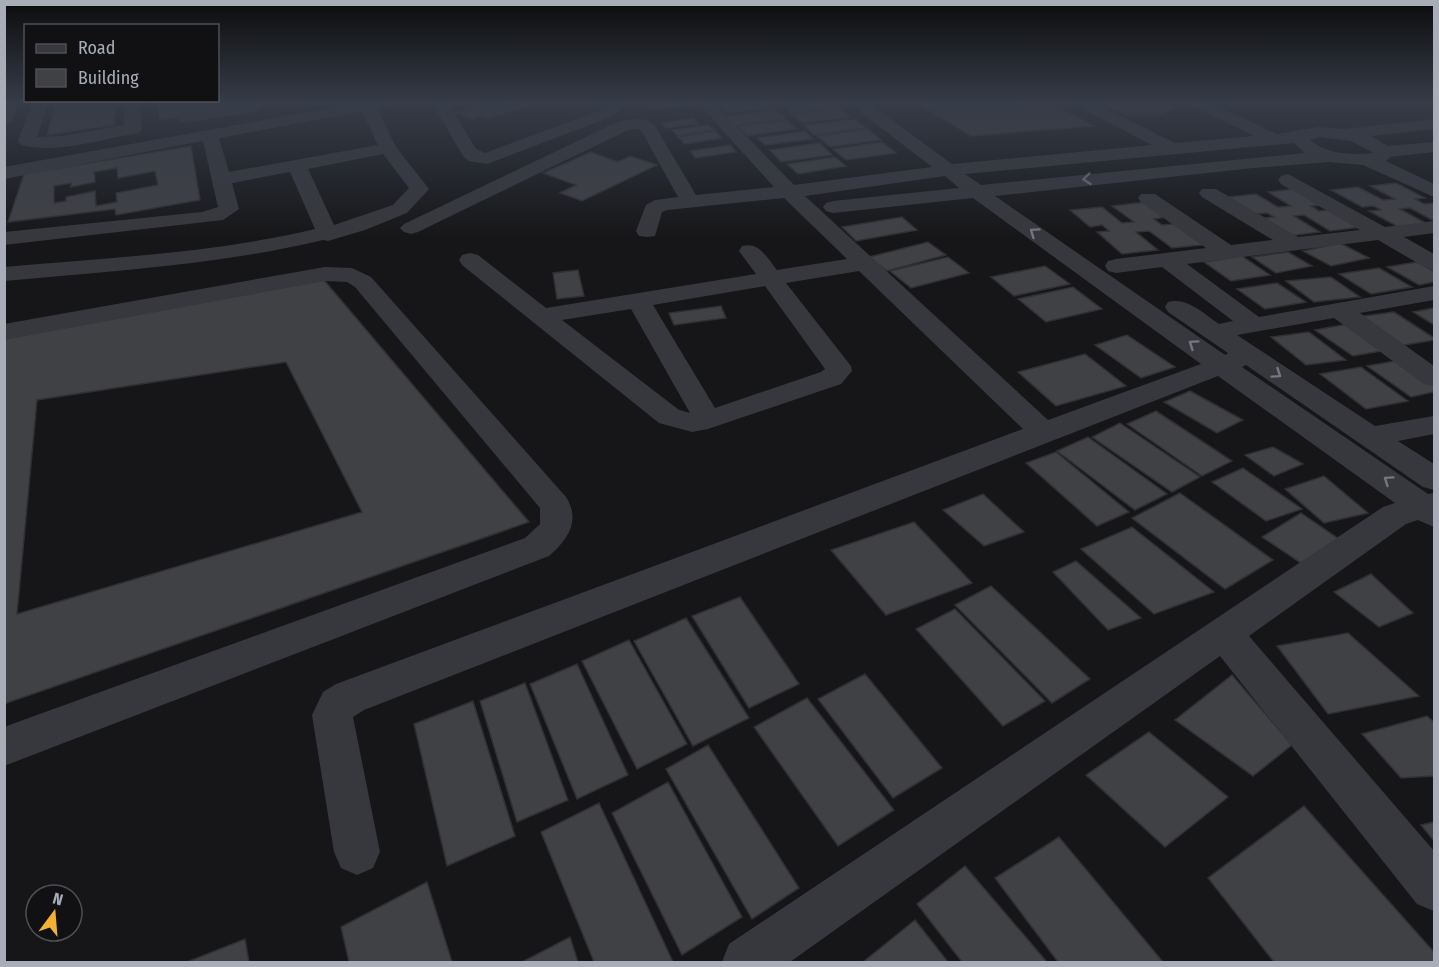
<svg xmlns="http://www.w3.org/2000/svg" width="1439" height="967" font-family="'Fira Sans Condensed',sans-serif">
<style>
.building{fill:#404145;stroke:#303034;stroke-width:1.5;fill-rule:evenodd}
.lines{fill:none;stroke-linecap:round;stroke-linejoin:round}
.minor{fill:#37383d;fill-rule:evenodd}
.oneway{stroke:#757881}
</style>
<rect width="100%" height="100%" fill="#161618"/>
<path class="building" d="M56 103H116L114 125 47 135Z
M164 103H268L160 120 156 104Z
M485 103H527L522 104 529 106 487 118 481 116 473 119 455 113Z
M645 103H694L696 105 651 110Z
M741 103H769L774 108 727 113 719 105Z
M780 103H835L841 107 792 113Z
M917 103H1050L1094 126 971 136Z
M1098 103H1164L1175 108 1158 115H1127Z
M839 108 850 117 802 123 792 114Z
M775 110 785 119 733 126 725 116Z
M693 118 698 124 666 128 662 123Z
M855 119 866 128 814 135 804 125Z
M786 120 796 129 747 136 738 126Z
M709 125 715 130 677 136 672 130Z
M868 129 881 140 830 147 817 136Z
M715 131 722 138 685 144 678 137Z
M805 131 813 139 765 145 757 138Z
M882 142 896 153 846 160 833 149Z
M820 143 832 155 781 162 770 150Z
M730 145 736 152 695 158 690 151Z
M191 146 200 200 116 215 115 209 8 222 24 174ZM117 168 118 178 155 171 158 185 116 193 117 202 96 206 95 191 66 197V201L54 203V186L71 183V187L95 182 94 172Z
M591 152 618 162 630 156 657 165 582 201 560 193 576 185 543 173Z
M835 157 846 166 798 174 787 164Z
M1396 183 1425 198 1415 199 1424 204 1434 203V221L1410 208 1400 209 1429 225 1400 228 1369 211 1381 210 1374 206 1362 207 1331 190 1358 187 1383 200 1395 199 1370 186Z
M1295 189 1322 205 1311 206 1319 211 1330 210 1361 227 1330 231 1304 215 1294 216 1320 232 1289 236 1262 218 1274 217 1267 213 1255 214 1228 197 1256 194 1278 207 1291 206 1268 192Z
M1145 202 1166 217 1154 219 1162 225 1174 224 1203 245 1172 248 1149 231 1136 232 1158 250 1122 254 1097 232 1109 231 1102 225 1090 227 1070 210 1102 207 1122 223 1134 222 1112 206Z
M902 217 917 230 856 241 842 227Z
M928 242 946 255 887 271 869 257Z
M1340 243 1369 258 1331 266 1303 251Z
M1288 252 1312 266 1276 273 1252 257Z
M1242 256 1270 275 1231 281 1204 262Z
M948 257 969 273 911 288 890 271Z
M1417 262 1434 271V282L1419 285 1387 267Z
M1045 266 1070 284 1014 296 991 277Z
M1379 268 1412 287 1371 294 1339 274Z
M578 270 584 296 557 299 553 273Z
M1331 277 1360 297 1314 302 1286 281Z
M324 280 529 522 4 704V337Z
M1277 283 1306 302 1265 309 1237 289Z
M1073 287 1102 309 1046 322 1018 299Z
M721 306 726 318 674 325 669 313Z
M1434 308V325L1413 312Z
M1394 312 1434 338V340L1399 346 1356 317Z
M1348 324 1387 350 1353 356 1315 330Z
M1309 332 1346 360 1306 365 1271 337Z
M1127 335 1175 367 1141 378 1095 345Z
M1085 354 1126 386 1056 406 1018 372Z
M1401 360 1434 382V392L1411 397 1367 366Z
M286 362 362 512 17 614 37 400Z
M1361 367 1408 401 1366 409 1320 374Z
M1190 391 1243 420 1217 433 1164 402Z
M1156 411 1232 461 1202 476 1127 424Z
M1120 423 1200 477 1172 492 1092 437Z
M1088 437 1167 494 1135 510 1057 451Z
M1273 447 1303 464 1274 476 1245 455Z
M1056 452 1129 512 1097 526 1026 463Z
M1243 468 1302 509 1266 521 1212 482Z
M1324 476 1368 513 1324 523 1285 489Z
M1180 493 1273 560 1225 589 1132 518Z
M983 494 1024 532 984 546 943 510Z
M1301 513 1342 541 1304 565 1262 537Z
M914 522 972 583 886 615 831 550Z
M1132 527 1214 592 1154 614 1081 549Z
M1076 561 1141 618 1108 630 1053 572Z
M1371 574 1413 613 1379 627 1334 592Z
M991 586 1090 679 1052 703 955 605Z
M740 597 799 684 749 708 692 616Z
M955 609 1045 701 1003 726 916 629Z
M686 618 749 718 693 746 634 641Z
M1348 633 1419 696 1328 714 1277 646Z
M629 640 687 744 637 769 582 661Z
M577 664 628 775 577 799 530 684Z
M865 674 942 768 893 798 818 699Z
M1232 675 1292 745 1253 776 1175 720Z
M525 683 568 800 517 822 480 701Z
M807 698 894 810 838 846 754 727Z
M473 701 515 836 447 866 414 724Z
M1427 716 1434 722V776L1401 778 1362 734Z
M1149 732 1228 797 1165 847 1086 775Z
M708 745 799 888 752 919 666 769Z
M668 782 742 917 682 955 612 813Z
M599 803 673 962H594L541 832Z
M1304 806 1434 952V962H1274L1208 878Z
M1434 822V841L1421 825Z
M1059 837 1163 962H1058L995 878Z
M965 866 1047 962H962L917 904Z
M427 882 452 962H349L341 927Z
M915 920 948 962H863Z
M570 937 578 962H522Z
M245 939 249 962H187Z"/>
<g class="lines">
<path class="minor" d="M4 103H20L12 121 4 126Z
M32 103H48L37 137 62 136 124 125V103H140L142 129 139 133 133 134C97 140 57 154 21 145L18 141Z
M252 103 260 104 262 107 254 112 184 123 176 118 184 113Z
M358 103H390L388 106 377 109 396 147 429 189 407 213 365 230 328 241 323 240C219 265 111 271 4 281V267C108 258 214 253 315 229L290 172 232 183 239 209 223 220 4 245V232L202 212 218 207 203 141 4 179V167ZM362 111 378 145 229 172 219 138ZM383 154 409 188 393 205 334 225 308 169Z
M437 103H453L451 108 476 149 485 153 598 111 609 103H625L626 106 610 117 487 164 469 161 463 156 435 108Z
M698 103H714L794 185 932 167 853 106 851 103H869L952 164 1152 145 1077 106 1075 103H1094L1175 143 1254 136 1193 106 1191 103H1211L1277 134 1319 127 1344 129 1434 119V129L1371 136 1388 146 1434 142V152L1390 157 1386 161 1434 184V197L1363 165 1329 162 1253 168 995 196 1225 355 1228 353 1168 312 1165 307 1168 302C1187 297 1204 314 1219 324L1233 321 1162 267 1116 273 1108 271 1105 266 1108 261 1116 259 1206 248 1141 202 1138 198 1141 194H1155L1231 245 1273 240 1202 197 1199 193 1202 189H1216L1298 237 1360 230 1281 184 1278 180 1281 176 1288 174 1385 227 1434 221V233L1404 237 1434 254V270L1426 268 1378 240 1187 264 1259 317 1434 286V300L1360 313 1434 366V386L1424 384 1334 318 1237 335 1375 426 1434 416V434L1398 441 1434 464V490L1423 487 1246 365 1242 367 1428 494 1434 493V527L1418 520 1406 524 1249 636 1434 851V911L1417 904 1220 656 790 962H722L729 944 1383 507 1395 503 1218 376 364 710 353 717 380 852 373 868 357 875 341 868 334 852 312 715 323 692 336 684 1023 429 859 271 786 283 851 366 852 371 841 384 708 429 692 432 659 423 462 265 459 260 462 255 470 253 478 255 546 308 756 274 739 251 742 246C760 242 767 258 777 270L847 259 784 198 667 210 662 212 655 236 647 237 639 236 636 231 646 205 655 200 678 197 642 132 638 129 628 130 418 232 411 234 404 232 400 228 404 224 617 122C631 119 644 116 655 126L696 195 774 187ZM1319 137 1351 141 1374 153C1352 155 1328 155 1310 140ZM1294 143 1305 153 981 185 965 174ZM945 176 959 188 833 201 826 203 823 207 826 211 833 213 973 198 1201 364 1048 420 805 196ZM765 286 825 369 821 372 715 408 653 305ZM631 309 690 413 679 410 562 320Z
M325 267 352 268 371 277 566 497C581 521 568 539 549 556L4 766V727L525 538 540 524V508L355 287 347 282 325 281 4 340V324Z"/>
</g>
<defs><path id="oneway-chevron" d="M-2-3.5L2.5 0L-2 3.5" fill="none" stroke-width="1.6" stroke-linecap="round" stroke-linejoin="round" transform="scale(1.5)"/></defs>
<g class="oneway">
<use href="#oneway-chevron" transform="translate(1087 179) rotate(174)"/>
<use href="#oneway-chevron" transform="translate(1034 232) rotate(-145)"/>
<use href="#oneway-chevron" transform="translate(1193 344) rotate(-145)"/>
<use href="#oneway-chevron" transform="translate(1277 374) rotate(34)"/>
<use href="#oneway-chevron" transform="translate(1388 480) rotate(-145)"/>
</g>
<linearGradient id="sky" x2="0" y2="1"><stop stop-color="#0c0c0d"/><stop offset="0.43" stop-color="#363c48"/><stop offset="1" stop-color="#363c48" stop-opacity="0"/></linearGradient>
<rect width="1439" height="238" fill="url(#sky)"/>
<rect width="1439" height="967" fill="none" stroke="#a8adb8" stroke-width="12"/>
<rect x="24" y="24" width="195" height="78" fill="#111113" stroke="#4d4f55" stroke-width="1.5"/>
<rect x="36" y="44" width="30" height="9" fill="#37383d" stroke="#4d4f55" stroke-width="1.5"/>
<text x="78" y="54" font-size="18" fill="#a8adb8">Road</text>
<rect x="36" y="69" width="30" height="18" fill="#404145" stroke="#4d4f55" stroke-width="1.5"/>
<text x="78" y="84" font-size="18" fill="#a8adb8">Building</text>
<g transform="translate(54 913) rotate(16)"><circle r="28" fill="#111113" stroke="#4d4f55" stroke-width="1.5"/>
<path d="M0-4.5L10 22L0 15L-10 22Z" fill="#f2b134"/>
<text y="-9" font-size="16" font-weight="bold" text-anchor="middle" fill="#a8adb8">N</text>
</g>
</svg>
